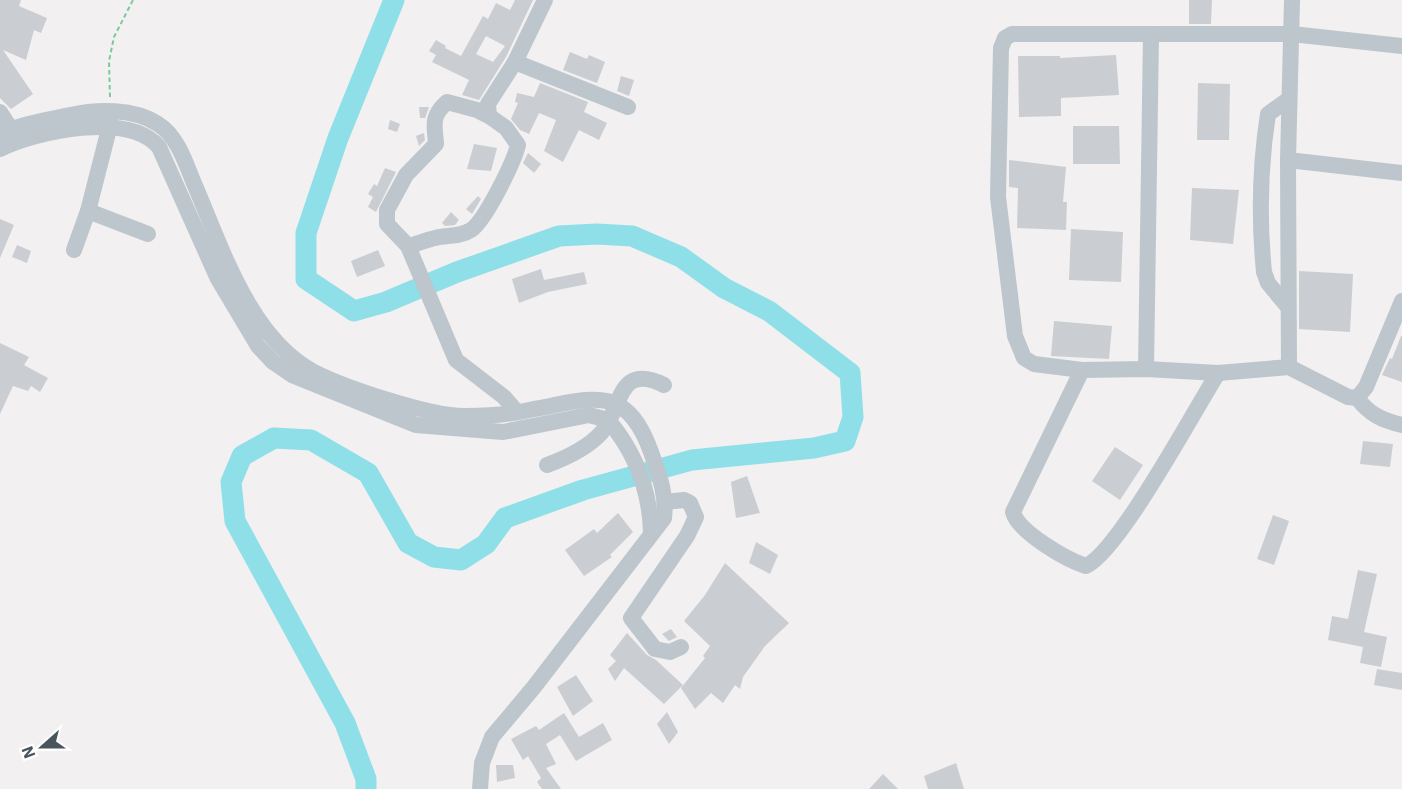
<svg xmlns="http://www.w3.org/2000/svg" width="1402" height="789" font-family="'IBM Plex Sans',sans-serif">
  <rect width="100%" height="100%" fill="#f2f0f0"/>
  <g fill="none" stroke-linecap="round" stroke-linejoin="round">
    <path stroke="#8fdfe9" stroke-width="21" d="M366,789V779L345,723L235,521L231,482L242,456L274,438L311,440L368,473L408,543L434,557L461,560L486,544L505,518L583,490L692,460L814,448L845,441L853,417L850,373L769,311L724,288L681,257L632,236L597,234L559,236L457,272L386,302L354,311L306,279V233L338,138L394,0"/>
  </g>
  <g fill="#caced2" fill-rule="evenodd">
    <path d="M0,0H21L19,6L47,18L41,33L34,30L26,60L3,50L33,94L11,109L0,98Z"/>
    <path d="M515,0H533L506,57L479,100L462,95L469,80L432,62L436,55L429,51L436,40L446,46L445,48L461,56L483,16L488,19L496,3L510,10ZM486,36L505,46L493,62L476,54Z"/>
    <path d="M1189,0H1212L1211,24H1189Z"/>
    <path d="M570,52L587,59L589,55L605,62L597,83L563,70Z"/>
    <path d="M1116,55L1119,95L1061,98V116L1019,117L1018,56H1060V58Z"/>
    <path d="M621,76L634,80L629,96L617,91Z"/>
    <path d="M540,83L588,102L584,112L607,123L599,140L579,130L563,162L544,151L556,120L539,113L529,134L520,130L511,119L518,103L515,102L517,93L534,97Z"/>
    <path d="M1198,83L1230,84L1229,140H1197Z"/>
    <path d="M419,107H429L425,118H420Z"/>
    <path d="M390,120L400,124L397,132L388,129Z"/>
    <path d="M1073,126H1119L1120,164H1073Z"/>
    <path d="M424,133L425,140L419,146L416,136Z"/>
    <path d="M474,144L497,148L491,171L467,169Z"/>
    <path d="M528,153L541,164L534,173L523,163Z"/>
    <path d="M1009,160L1066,167L1063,202H1067L1066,230L1017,228L1018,188L1009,187Z"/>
    <path d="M385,168L396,172L376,212L368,207L373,197L368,194L374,184L377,186Z"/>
    <path d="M1192,188L1239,190L1233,244L1190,240Z"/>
    <path d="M478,196L481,199L472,214L466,209Z"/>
    <path d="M451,212L459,220L455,225L445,226L442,223Z"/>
    <path d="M0,219L14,225L0,258Z"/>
    <path d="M1071,229L1123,232L1121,282L1069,280Z"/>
    <path d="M17,245L31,251L27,263L12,257Z"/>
    <path d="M378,250L385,266L357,277L351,261Z"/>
    <path d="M541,269L544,280L584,272L587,284L548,292L519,303L512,279Z"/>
    <path d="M1299,271L1353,274L1350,332L1299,329Z"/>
    <path d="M1054,321L1112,326L1109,359L1051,356Z"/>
    <path d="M1401,336H1402V382L1382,375L1390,358L1392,359Z"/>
    <path d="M0,343L29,357L24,365L48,378L40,392L31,386L28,391L13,386L0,414Z"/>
    <path d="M1363,441L1393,444L1390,467L1360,464Z"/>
    <path d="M1115,447L1143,465L1120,500L1092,481Z"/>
    <path d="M747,476L760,513L736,518L731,482Z"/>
    <path d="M618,513L633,532L610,555L612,557L584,576L565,550L594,529L597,533Z"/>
    <path d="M1273,515L1289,521L1274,565L1257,559Z"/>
    <path d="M756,542L778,555L770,574L749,563Z"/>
    <path d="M725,563L789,623L765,646L743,677L740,689L735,685L723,703L711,693L695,709L681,688L705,658L703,656L710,646L684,621L705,595Z"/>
    <path d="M1358,570L1377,574L1364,632L1387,637L1381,667L1360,663L1363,647L1328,640L1332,616L1348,619Z"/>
    <path d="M671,629L677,637L669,641L662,634Z"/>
    <path d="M627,633L647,655L656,660L683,685L664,704L624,668L615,681L608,669L616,661L610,655Z"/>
    <path d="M1377,669L1402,673V690L1374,685Z"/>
    <path d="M576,675L593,701L573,716L557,687Z"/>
    <path d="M667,712L678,732L669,744L657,724Z"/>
    <path d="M564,713L579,737L603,723L612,740L576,761L560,735L546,744L556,764L546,768L561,789H542L537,782L541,778L528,756L523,760L511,739L536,726L539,730Z"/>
    <path d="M956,763L964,789H928L924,776Z"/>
    <path d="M496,765H513L515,778L497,782Z"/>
    <path d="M883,774L898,789H869Z"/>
  </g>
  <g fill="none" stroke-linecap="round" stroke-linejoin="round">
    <path stroke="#7aca9b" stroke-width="2" stroke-dasharray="4.5 3" stroke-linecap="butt" d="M110,97L109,61L114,37L133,0"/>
    <g stroke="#bcc6cc" stroke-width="16">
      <path d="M1402,46L1292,34H1012L1005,38L1001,48L998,197L1015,336L1024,358L1034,364L1082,370L1146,369L1218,373L1289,367L1348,397L1357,398L1366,387L1402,301"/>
      <path d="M515,62L628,107"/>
      <path d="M0,112L11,129"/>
      <path d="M0,134C22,124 46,120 70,115C97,109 134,108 158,124C177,136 185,161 193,181C221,245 249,338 314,372C346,388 432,417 466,416C488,416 513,414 534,409C591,399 626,382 651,452C659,475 667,495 664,518L534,687L492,737L482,763L480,789"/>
      <path d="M0,149C37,131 128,111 159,147L218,279L258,346L273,362L292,375L416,425L503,432L589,415L608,420C635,452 650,491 651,533"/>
      <path d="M1288,160L1402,173"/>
      <path d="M88,211L148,234"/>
      <path d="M408,246L387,224V210L406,175L436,144C435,126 430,117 447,102L477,110L489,116"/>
      <path d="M74,250L88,211L109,129L110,118"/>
      <path d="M1288,307L1268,283L1264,272C1259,221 1260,165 1268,114L1289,99"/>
      <path d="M1289,367L1288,160L1292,0"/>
      <path d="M1146,369L1151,35"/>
      <path d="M1082,370L1013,512C1018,532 1067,560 1086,566C1119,551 1194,411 1218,373"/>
      <path d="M1357,398C1370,415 1382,420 1402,425"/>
      <path d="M516,411L504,397L456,360L408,246C417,244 426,240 435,238C447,235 460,237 471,230C485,221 514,162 518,145L506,128L489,116L488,104L515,62L545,0"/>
      <path d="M547,465C566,458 588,448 602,432C622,408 617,362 664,385"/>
      <path d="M665,502L684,500L690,503L696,517L687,536L631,618L655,649L670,652L681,647"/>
    </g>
  </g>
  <g transform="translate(42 747) rotate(249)" stroke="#ffffff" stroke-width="4.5" paint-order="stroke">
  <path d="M0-4.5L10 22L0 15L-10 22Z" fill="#48555d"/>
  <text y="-9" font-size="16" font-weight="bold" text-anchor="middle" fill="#48555d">N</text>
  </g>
</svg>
